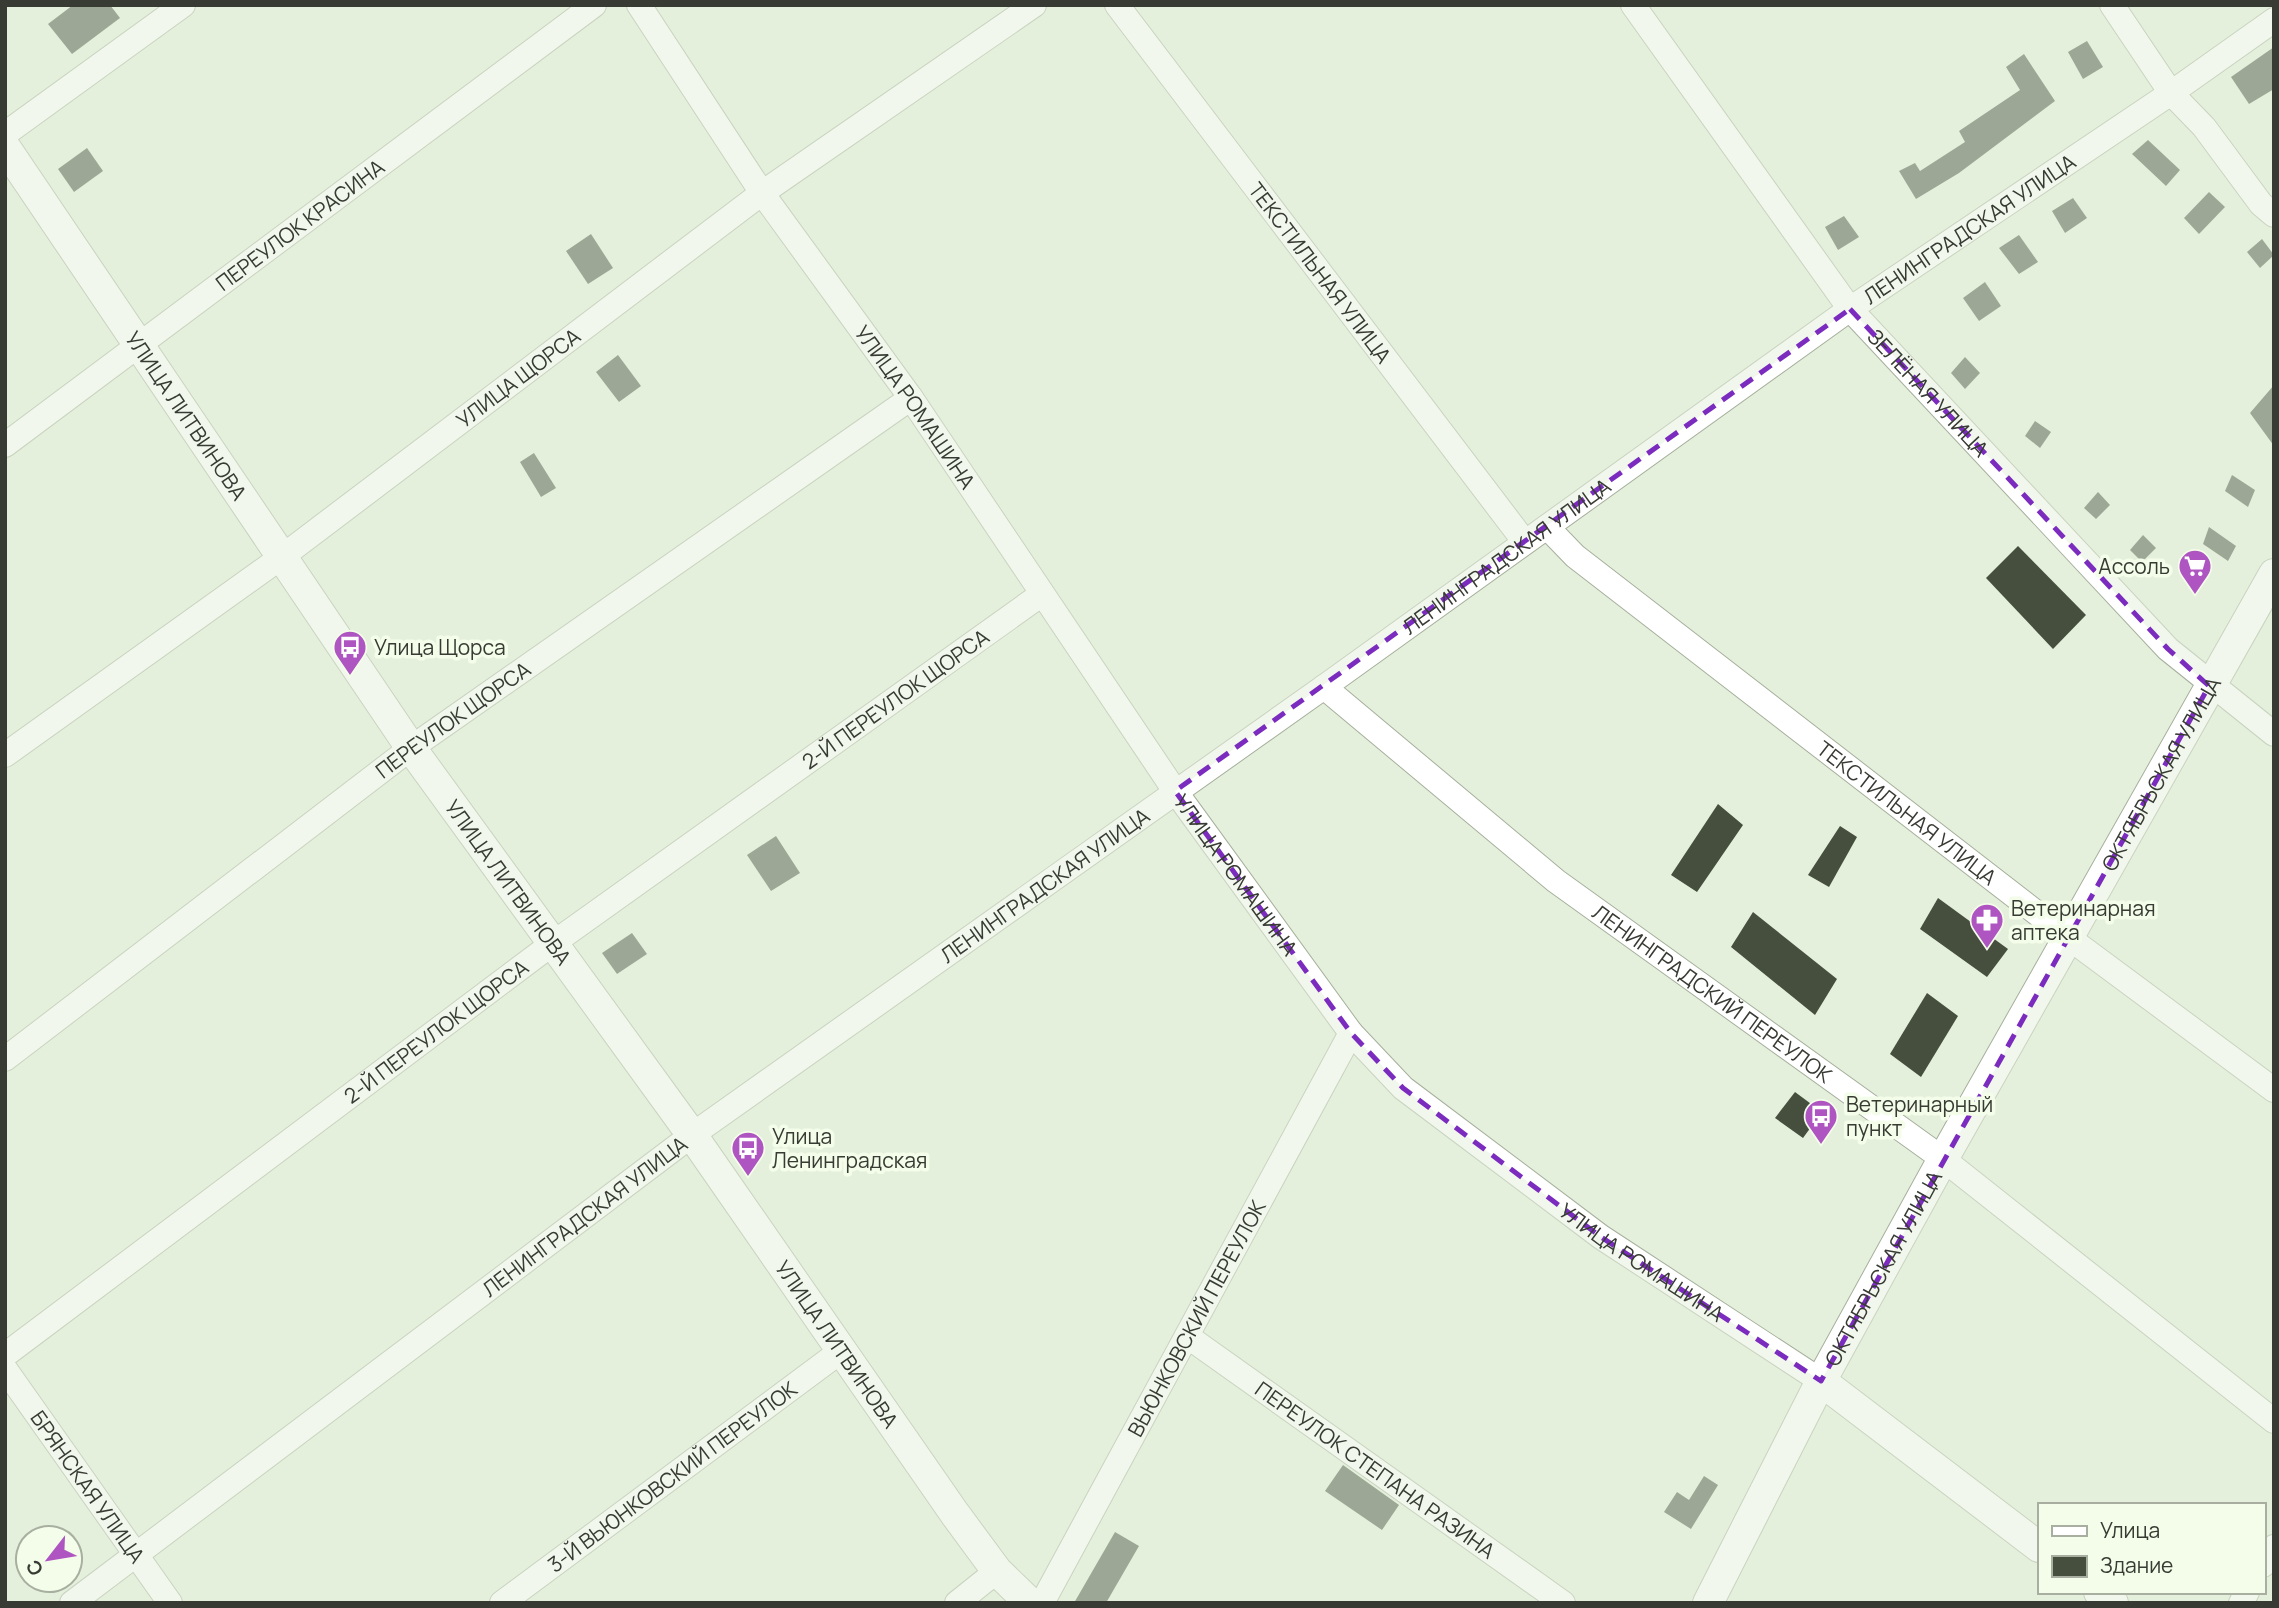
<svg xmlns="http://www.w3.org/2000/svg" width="2279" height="1608" font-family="Manrope,sans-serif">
  <rect width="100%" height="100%" fill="#e5f0dc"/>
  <g fill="#464e3e">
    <path d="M73,5H110L120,18L72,54L48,24Z"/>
    <path d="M2087,41L2103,67L2083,79L2068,52Z"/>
    <path d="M2274,47V89L2249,104L2231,77Z"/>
    <path d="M2024,54L2055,101L1959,173L1916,199L1899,171L1915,163L1920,171L1965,142L1959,131L2020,90L2006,67Z"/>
    <path d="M2148,140L2180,170L2166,186L2132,154Z"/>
    <path d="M87,148L103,171L74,192L58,169Z"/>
    <path d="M2209,192L2225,207L2199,234L2184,218Z"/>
    <path d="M2073,198L2087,218L2065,233L2052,211Z"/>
    <path d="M1844,216L1859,237L1838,250L1825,227Z"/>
    <path d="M591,234L613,268L588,284L566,251Z"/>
    <path d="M2019,235L2038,262L2019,274L1999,248Z"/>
    <path d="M2262,239L2274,255L2260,268L2247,252Z"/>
    <path d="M1985,282L2001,306L1979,321L1963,298Z"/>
    <path d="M618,355L641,386L619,402L596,372Z"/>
    <path d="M1965,357L1980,373L1965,389L1951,373Z"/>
    <path d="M2274,385V446L2250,413Z"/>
    <path d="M2035,421L2051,432L2040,448L2025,436Z"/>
    <path d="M534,453L556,488L541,497L520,462Z"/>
    <path d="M2232,475L2255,490L2248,507L2225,491Z"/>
    <path d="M2098,492L2110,505L2096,519L2084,508Z"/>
    <path d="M2209,527L2236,546L2228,561L2203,544Z"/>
    <path d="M2143,535L2156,548L2142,562L2130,550Z"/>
    <path d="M2018,546L2086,615L2053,649L1986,578Z"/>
    <path d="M1718,804L1743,825L1697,892L1671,875Z"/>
    <path d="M1840,826L1857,837L1829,887L1808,875Z"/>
    <path d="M776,836L800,873L771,891L747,855Z"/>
    <path d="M1938,898L2008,949L1987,977L1920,929Z"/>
    <path d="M1753,912L1837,979L1815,1015L1731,947Z"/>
    <path d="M632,933L647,954L617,974L602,953Z"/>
    <path d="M1927,993L1958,1016L1921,1077L1890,1054Z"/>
    <path d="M1795,1092L1822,1112L1803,1138L1775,1118Z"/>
    <path d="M1343,1465L1399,1505L1382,1530L1325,1491Z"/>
    <path d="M1704,1476L1718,1485L1691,1529L1664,1512L1677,1492L1689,1500Z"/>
    <path d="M1115,1532L1139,1546L1106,1603H1074Z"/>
  </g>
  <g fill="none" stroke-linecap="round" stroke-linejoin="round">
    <defs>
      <g id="minor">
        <path id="s1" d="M639,5L762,193L911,398L1175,791L1351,1033L1403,1088L1601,1237L1821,1381"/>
        <path id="s2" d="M1117,5L1524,541"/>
        <path id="s3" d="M1633,5L1850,309L2168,649L2274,734"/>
        <path d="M2112,5L2171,93L2204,127L2261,204L2274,215"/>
        <path d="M5,134L183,5"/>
        <path id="s4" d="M5,445L594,5"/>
        <path id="s5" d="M1547,527L1575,556L2069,938L2274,1090"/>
        <path id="s6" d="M1324,687L1556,881L1943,1159L2274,1421"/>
        <path id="s7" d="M5,755L283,556L762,193L1034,5"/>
        <path id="s8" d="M5,1059L411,748L911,398"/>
        <path id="s9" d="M1187,1336L1563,1603"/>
        <path id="s10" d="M5,1355L552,944L1042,594"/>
        <path id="s11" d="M5,1369L170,1603"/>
        <path d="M2263,1565L2274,1547"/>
        <path id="s12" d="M72,1603L692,1135L1324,687L1850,309L2171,93L2274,20"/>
        <path id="s13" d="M502,1603L841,1351"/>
        <path d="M957,1603L997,1571"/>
        <path id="s14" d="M1042,1603L1351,1033"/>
        <path d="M2241,1603L2247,1592"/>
      </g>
      <g id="major">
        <path id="s15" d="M5,147L411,748L692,1135L955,1514L997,1571L1030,1603"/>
        <path d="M1821,1381L2039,1547"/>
        <path d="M2099,1592L2113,1603"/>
        <path id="s16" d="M1708,1603L1821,1381L1943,1159L2274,574"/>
      </g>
    </defs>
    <use href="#minor" stroke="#a6b09d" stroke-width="26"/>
    <use href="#major" stroke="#a6b09d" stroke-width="32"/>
    <use href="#minor" stroke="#fff" stroke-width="24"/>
    <use href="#major" stroke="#fff" stroke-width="30"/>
  </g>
  <path d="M0 0H2279V1608H0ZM1850,309L2168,649L2209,686L1821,1381L1601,1237L1403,1088L1351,1033L1175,791Z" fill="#e5f0dc" fill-opacity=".55" fill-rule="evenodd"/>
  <path fill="none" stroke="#7b2cbf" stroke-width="5" stroke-dasharray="14 9" stroke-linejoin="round" d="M1850,309L2168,649L2209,686L1821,1381L1601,1237L1403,1088L1351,1033L1175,791Z"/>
  <defs>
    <symbol id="supermarket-pin" viewBox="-11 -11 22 30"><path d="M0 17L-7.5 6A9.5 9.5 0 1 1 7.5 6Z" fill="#ae55c1" stroke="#f3fde9"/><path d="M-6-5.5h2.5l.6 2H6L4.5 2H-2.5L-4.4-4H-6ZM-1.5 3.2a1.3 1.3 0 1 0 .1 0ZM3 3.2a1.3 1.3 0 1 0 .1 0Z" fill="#fff"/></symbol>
    <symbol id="bus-pin" viewBox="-11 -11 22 30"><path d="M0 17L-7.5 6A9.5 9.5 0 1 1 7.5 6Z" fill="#ae55c1" stroke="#f3fde9"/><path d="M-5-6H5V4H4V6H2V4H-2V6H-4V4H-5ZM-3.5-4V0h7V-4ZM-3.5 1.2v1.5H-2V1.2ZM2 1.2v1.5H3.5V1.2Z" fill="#fff"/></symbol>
    <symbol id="pharmacy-pin" viewBox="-11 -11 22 30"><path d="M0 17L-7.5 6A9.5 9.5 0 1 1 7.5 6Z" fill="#ae55c1" stroke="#f3fde9"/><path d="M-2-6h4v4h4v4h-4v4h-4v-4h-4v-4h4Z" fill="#fff"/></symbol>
  </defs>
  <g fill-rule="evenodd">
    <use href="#supermarket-pin" x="2176" y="547" width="38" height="52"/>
    <use href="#bus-pin" x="331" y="628" width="38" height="52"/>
    <use href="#pharmacy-pin" x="1968" y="901" width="38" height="52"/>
    <use href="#bus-pin" x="1802" y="1097" width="38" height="52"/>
    <use href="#bus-pin" x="729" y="1129" width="38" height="52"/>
  </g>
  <g text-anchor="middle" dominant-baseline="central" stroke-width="7" stroke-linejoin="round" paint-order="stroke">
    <g font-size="21" fill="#373b33" stroke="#f3fde9">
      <text stroke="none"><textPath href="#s4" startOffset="368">ПЕРЕУЛОК КРАСИНА</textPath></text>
      <text stroke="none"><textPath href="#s12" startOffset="2343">ЛЕНИНГРАДСКАЯ УЛИЦА</textPath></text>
      <text stroke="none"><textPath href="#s2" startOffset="336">ТЕКСТИЛЬНАЯ УЛИЦА</textPath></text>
      <text stroke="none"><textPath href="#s7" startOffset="637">УЛИЦА ЩОРСА</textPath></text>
      <text stroke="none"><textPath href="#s3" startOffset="488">ЗЕЛЁНАЯ УЛИЦА</textPath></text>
      <text stroke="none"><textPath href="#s1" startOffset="488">УЛИЦА РОМАШИНА</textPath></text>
      <text stroke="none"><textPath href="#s15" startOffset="324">УЛИЦА ЛИТВИНОВА</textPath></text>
      <text stroke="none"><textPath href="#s12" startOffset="1776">ЛЕНИНГРАДСКАЯ УЛИЦА</textPath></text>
      <text stroke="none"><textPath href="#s10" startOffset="1106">2-Й ПЕРЕУЛОК ЩОРСА</textPath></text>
      <text stroke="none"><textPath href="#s8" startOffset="562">ПЕРЕУЛОК ЩОРСА</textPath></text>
      <text stroke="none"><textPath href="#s16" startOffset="945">ОКТЯБРЬСКАЯ УЛИЦА</textPath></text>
      <text stroke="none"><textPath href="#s5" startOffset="460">ТЕКСТИЛЬНАЯ УЛИЦА</textPath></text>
      <text stroke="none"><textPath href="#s1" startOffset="1055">УЛИЦА РОМАШИНА</textPath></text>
      <text stroke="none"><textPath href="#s15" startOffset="891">УЛИЦА ЛИТВИНОВА</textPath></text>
      <text stroke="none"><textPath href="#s12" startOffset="1209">ЛЕНИНГРАДСКАЯ УЛИЦА</textPath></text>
      <text stroke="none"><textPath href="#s6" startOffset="495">ЛЕНИНГРАДСКИЙ ПЕРЕУЛОК</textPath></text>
      <text stroke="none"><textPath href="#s10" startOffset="539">2-Й ПЕРЕУЛОК ЩОРСА</textPath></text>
      <text stroke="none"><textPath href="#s12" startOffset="642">ЛЕНИНГРАДСКАЯ УЛИЦА</textPath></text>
      <text stroke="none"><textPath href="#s1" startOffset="1622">УЛИЦА РОМАШИНА</textPath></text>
      <text stroke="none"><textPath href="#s16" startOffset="378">ОКТЯБРЬСКАЯ УЛИЦА</textPath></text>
      <text stroke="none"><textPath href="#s14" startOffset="324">ВЬЮНКОВСКИЙ ПЕРЕУЛОК</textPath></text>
      <text stroke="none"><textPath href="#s15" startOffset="1458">УЛИЦА ЛИТВИНОВА</textPath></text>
      <text stroke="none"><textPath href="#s9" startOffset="231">ПЕРЕУЛОК СТЕПАНА РАЗИНА</textPath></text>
      <text stroke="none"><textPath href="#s13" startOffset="212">3-Й ВЬЮНКОВСКИЙ ПЕРЕУЛОК</textPath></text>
      <text stroke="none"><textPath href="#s11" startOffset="144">БРЯНСКАЯ УЛИЦА</textPath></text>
    </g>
    <g font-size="21" fill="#373b33" stroke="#f3fde9" text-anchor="start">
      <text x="2170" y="566" text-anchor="end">Ассоль</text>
      <text x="374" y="647">Улица Щорса</text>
      <text x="2011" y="908">Ветеринарная<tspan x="2011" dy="24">аптека</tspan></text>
      <text x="1846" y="1104">Ветеринарный<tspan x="1846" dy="24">пункт</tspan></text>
      <text x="772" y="1136">Улица<tspan x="772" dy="24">Ленинградская</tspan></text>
    </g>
  </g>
  <rect width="2279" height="1608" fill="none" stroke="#373b33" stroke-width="14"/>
  <rect x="2038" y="1503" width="228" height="91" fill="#f3fde9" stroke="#a8afa0" stroke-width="2"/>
  <rect x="2052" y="1526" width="35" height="10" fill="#ffffff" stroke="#a8afa0" stroke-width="2"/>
  <text x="2100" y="1538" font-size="21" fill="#373b33">Улица</text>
  <rect x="2052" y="1556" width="35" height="21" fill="#464e3e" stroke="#a8afa0" stroke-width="2"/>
  <text x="2100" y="1573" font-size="21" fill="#373b33">Здание</text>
  <g transform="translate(49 1559) rotate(239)"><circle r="33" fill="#f3fde9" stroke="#a8afa0" stroke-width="2"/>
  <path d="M0-5L12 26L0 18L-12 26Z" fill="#ae55c1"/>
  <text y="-10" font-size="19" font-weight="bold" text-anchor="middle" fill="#373b33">С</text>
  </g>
</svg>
